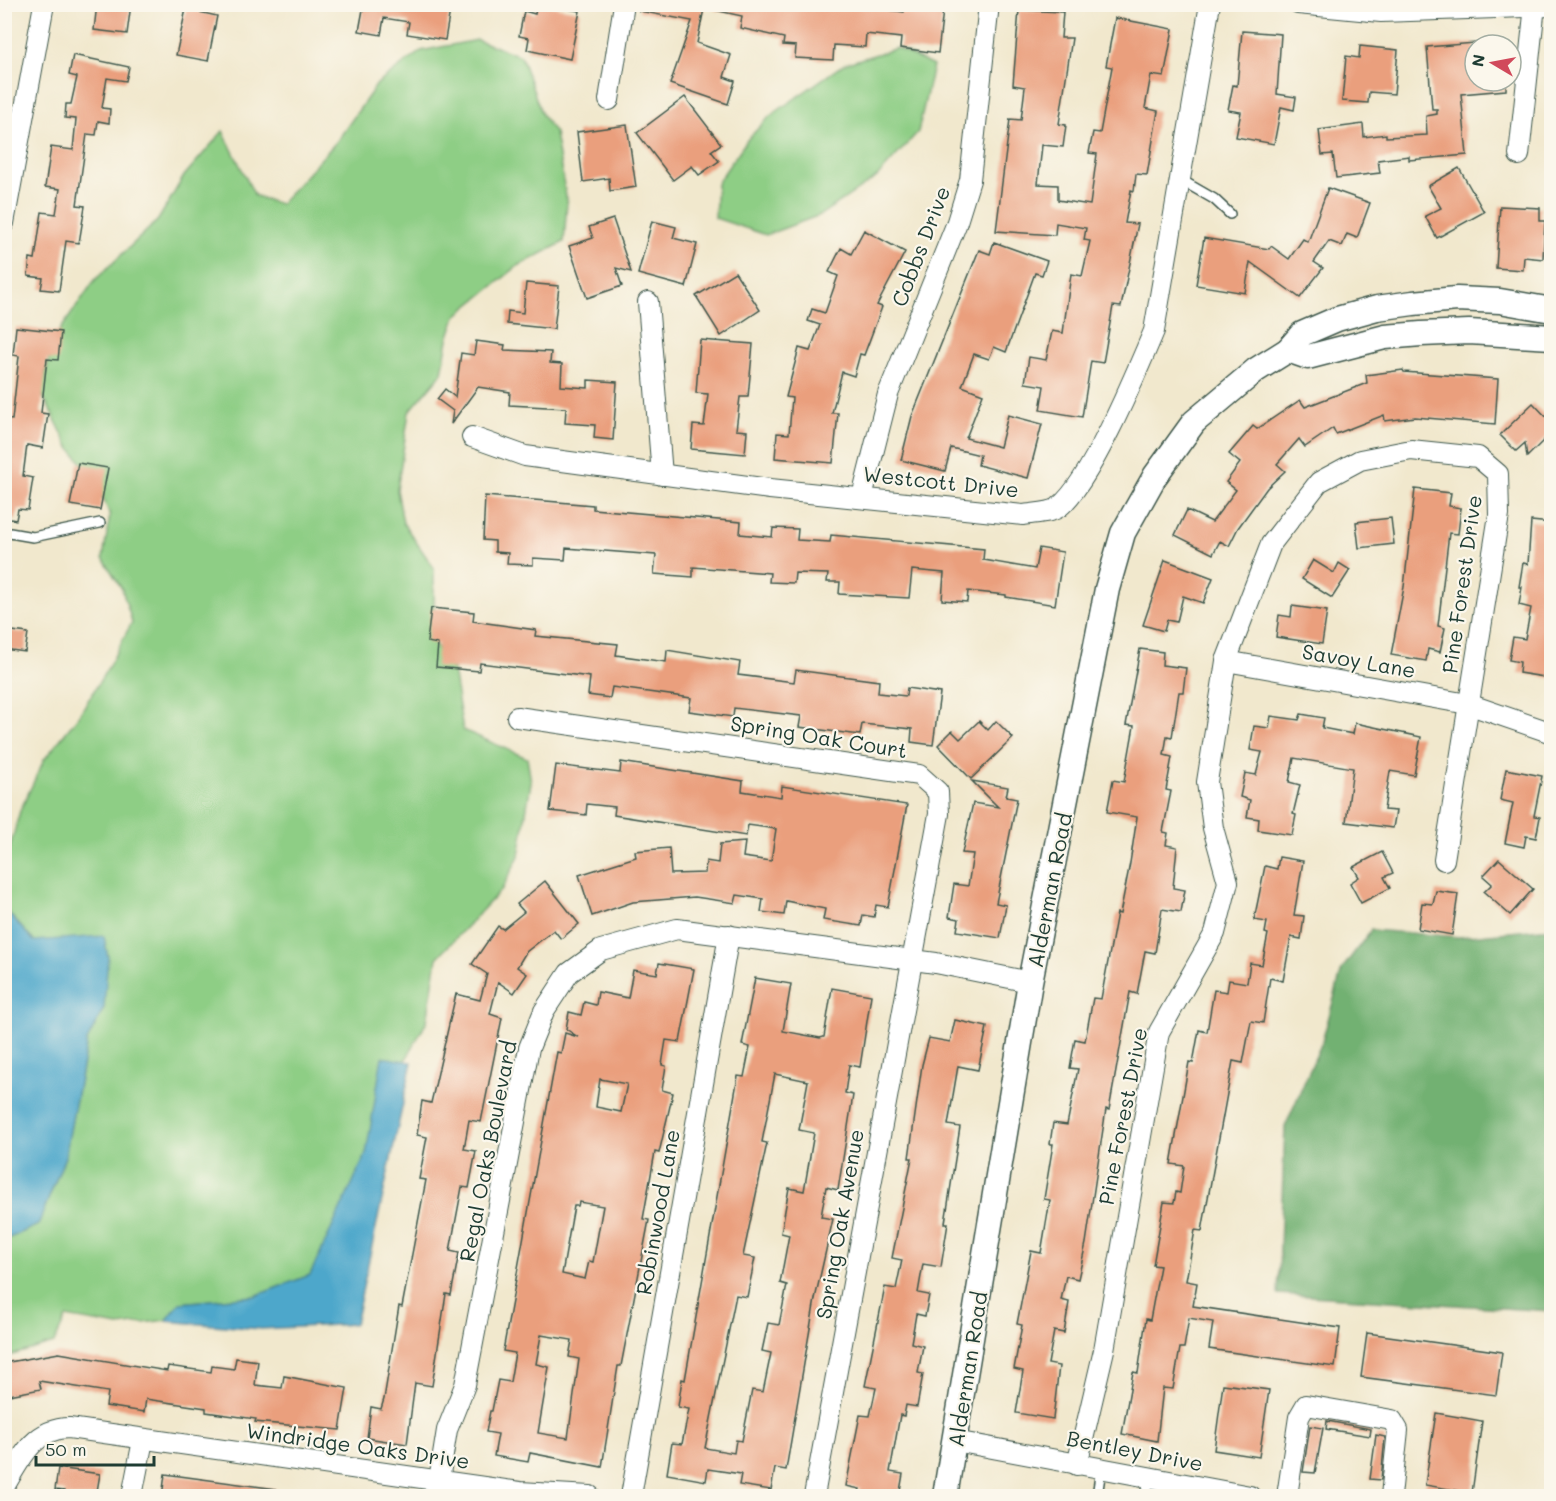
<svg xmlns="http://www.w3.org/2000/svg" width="1556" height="1501" font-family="Mali,sans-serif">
  <rect width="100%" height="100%" fill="#fbf7ec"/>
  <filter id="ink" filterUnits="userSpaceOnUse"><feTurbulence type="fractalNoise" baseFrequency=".0167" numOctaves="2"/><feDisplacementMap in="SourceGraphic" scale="12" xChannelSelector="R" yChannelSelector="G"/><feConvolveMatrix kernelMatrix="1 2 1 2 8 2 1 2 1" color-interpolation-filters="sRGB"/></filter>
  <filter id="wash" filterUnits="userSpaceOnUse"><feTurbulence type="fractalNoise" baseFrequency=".008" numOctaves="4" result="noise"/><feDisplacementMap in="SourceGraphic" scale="24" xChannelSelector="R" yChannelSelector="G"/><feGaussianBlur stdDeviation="1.35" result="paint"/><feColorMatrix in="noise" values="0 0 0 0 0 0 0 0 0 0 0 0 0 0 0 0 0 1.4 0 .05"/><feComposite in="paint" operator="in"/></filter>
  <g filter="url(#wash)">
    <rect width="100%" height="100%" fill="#f1e8cd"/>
    <g fill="#8ece85" stroke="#56865c" stroke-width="1.5">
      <path d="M477,40L521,56L542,115L555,133L567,202L564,242L518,266L456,316L448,339L442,373L409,412L397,490L403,523L434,568V643L453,670L463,730L527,758L531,782L519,856L502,889L437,958L427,1021L405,1061L382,1058L367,1154L310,1275L255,1296L180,1303L167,1320L119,1326L66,1317L54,1343L9,1356L5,1368V1240L38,1225L65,1157L87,1041L104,1008V937L34,941L5,909V865L20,811L44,760L78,717L109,666L132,622L122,589L103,558L110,515L96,481L68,445L41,392L54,339L94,281L158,220L184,176L223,131L255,196L280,204L337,141L377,84L421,51Z"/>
      <path d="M897,48L933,66L918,132L877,177L820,215L766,235L715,218L717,183L747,140L770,116L844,64Z"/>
    </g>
    <path fill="#72b172" stroke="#487753" stroke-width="1.5" d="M1551,928V1311L1278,1294L1285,1127L1322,1042L1342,969L1371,930L1459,937Z"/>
    <g fill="#4ea7cb" stroke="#367280" stroke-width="1.5">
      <path d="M4,909L34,941L104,936L108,957L104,1008L87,1041L65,1157L38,1225L5,1240Z"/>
      <path d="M382,1057L412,1062L355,1324L261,1329L166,1321L180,1303L255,1296L310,1275L366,1154Z"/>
    </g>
    <g id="blocks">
      <g fill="#ea9f7d" fill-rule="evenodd">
        <path d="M97,4H131L127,34L94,30Z"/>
        <path d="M364,4H451L445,40L407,34L409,22L384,18L381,35L359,31Z"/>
        <path d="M537,4L580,11L570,59L527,50L529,38L519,36L524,11L535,14Z"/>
        <path d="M640,4H705L697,43L731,55L724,77L735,81L728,104L670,84L692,21L639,11Z"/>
        <path d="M715,4H881L880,9L904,12L905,5L943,10L938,53L900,48L901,38L866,34L865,47L834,45L833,60L795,58L796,46L783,45L784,38L740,28L742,16L714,10Z"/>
        <path d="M186,9L217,16L208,61L176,55Z"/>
        <path d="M1019,10L1063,12L1061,38H1072L1059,124L1066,125L1063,147L1042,145L1038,184L1058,185V200L1090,205L1097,154L1089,153L1093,132L1100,133L1112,67L1106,66L1115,18L1173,29L1164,77L1151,75L1145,108L1158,111L1147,175L1136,174L1134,191L1131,190L1125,223L1138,224L1121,307L1113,306L1103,363L1091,361L1082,417L1040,410L1044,386L1025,383L1029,357L1046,360L1052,331L1063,333L1071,274L1082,276L1090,241L1084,240L1086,228L1056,223L1055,235L996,231L1010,119L1021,120L1025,87L1013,85Z"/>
        <path d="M1242,31L1281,34L1277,94L1296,97L1294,110L1281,107L1274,144L1236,137L1241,112L1228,110L1233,85L1237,86Z"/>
        <path d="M1475,43V81H1506V90L1461,94L1467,155L1409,160V156L1378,160L1380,173L1336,178L1333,154L1322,155L1319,130L1363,124L1364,137L1386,134V137L1427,135L1426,116L1437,114V109H1432L1427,47Z"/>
        <path d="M1360,46L1398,50L1394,94L1369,92L1368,103L1342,101L1346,56L1359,58Z"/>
        <path d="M73,55L129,67L126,81L107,78L102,108L110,109L109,123L98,121L96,135L87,134L77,205L85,206L79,243L66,241L59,291L41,289L43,278L28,276L30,258L35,259L42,212L56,214L60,189L45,187L51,147L73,150L76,119L65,118L66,104H71L77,77L69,75Z"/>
        <path d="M685,97L721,144L711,151L719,161L699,175L692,166L673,180L637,133Z"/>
        <path d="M627,125L636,187L610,191L609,178L583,182L577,132Z"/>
        <path d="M1459,168L1484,212L1437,238L1425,216L1441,208L1428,186Z"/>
        <path d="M1328,188L1370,203L1357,238L1347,234L1342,246L1329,241L1314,262L1323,268L1300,298L1250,262L1245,293L1196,285L1204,238L1269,249L1271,246L1289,259L1303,239L1308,242Z"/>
        <path d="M1500,206L1540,208V221H1545L1543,259L1524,257L1523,270L1496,268Z"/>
        <path d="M613,219L631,272L616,268L622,286L587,298L569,246L593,238L589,227Z"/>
        <path d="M652,221L676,227L673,238L697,244L686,287L638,274Z"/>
        <path d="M864,230L905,252L877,305L882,307L864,355L860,354L854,376L842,372L832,413H838L833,463L775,458L777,433L789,434L792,398L786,397L799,348L810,351L820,325L808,321L812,309L825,313L838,276L829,272L841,248L851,254Z"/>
        <path d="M994,242L1047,261L1042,275L1035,273L1006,352L994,347L989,359L974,354L962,386L983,394L966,438L1000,447L1008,415L1042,424L1028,478L978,465L980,455L951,448L945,471L901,460L912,416L979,250L990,254Z"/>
        <path d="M735,272L760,310L721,336L696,296Z"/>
        <path d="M526,283L559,286L554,329L507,324L508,311L523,313Z"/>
        <path d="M16,327L61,332L58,360L47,359L41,413L48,414L43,448L27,445L23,476L33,478L28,510L18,509L16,520L4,518V426L6,419L12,420L19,356L13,355Z"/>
        <path d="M700,340L753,344L748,397H740L736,430L747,431L745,454L691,449L693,425L704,426L708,394L696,393Z"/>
        <path d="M476,341L505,345L504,350L551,352L550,363L562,364L561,386L588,388V380L617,382L613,440L594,438L595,425L565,423L566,408L509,405L510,392L478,387L451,424L453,411L437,399L445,389L455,397L461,353L474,355Z"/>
        <path d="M1403,370L1404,372L1498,379L1495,424L1415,417L1385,421L1384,415L1336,434L1333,428L1305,447L1299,439L1277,464L1285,471L1267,488L1238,528L1229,546L1220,541L1213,554L1175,535L1187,510L1212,522L1236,490L1226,482L1240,463L1229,454L1253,426L1257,429L1300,400L1305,407L1367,383L1366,375Z"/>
        <path d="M1533,403L1551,422V433L1527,457L1525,443L1516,451L1500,435Z"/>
        <path d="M78,463L108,468L100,510L70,505Z"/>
        <path d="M1415,489L1451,493L1449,506L1461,508L1458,534L1449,533L1438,626L1445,628L1440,652L1428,649L1426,661L1391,655L1404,587Z"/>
        <path d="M485,496L593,505V509L741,522L740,534L772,537L773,528L798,529L797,540L830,542L831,535L984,549L983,560L1035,569L1039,548L1063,552L1055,605L1006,597V595L968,591L967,602L942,600L944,573L912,570L909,598L839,594L840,582H827L828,574L795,573L794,583L769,582L770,573L693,567V577L654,574L656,555L566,548L565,560L533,558V565L507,564L508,553L495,552V541L483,540Z"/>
        <path d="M1391,518L1394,544L1359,548L1356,522Z"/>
        <path d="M1531,521L1551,523V626L1549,643H1551V678L1519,673L1520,662L1509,660L1513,637L1525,639L1531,608L1519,605L1522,587H1519L1523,563L1528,564Z"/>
        <path d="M1165,560L1213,578L1203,603L1183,596L1177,622L1167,620L1164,631L1143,625Z"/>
        <path d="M1313,560L1334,573L1339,563L1350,570L1332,598L1302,579Z"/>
        <path d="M1292,606L1327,611L1322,644L1276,637L1279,615L1291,617Z"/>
        <path d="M431,608L474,612L473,621L536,630L535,636L618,644L616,655L666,662L667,650L740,662L738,675L794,682L796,670L879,681L878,693L906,696L907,688L940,693L933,745L911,742L912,729L862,724L860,735L799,727L801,716L734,708L733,717L689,711L691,698L612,687L610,698L588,695L590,677L480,663L479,671L436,667L438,644L427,642Z"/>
        <path d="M4,630L28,633L25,652L4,649Z"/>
        <path d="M1140,649L1163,652L1162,665L1186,668L1183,692H1179L1172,737L1167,736L1164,755L1172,757L1166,790L1171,791L1163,832L1168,833L1166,845L1177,847L1173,888L1185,890L1181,912L1162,909L1155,953L1145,951L1137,994L1130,992L1109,1110L1106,1109L1086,1243L1078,1279L1066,1276L1061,1300L1069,1302L1064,1333L1054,1331L1048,1364L1059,1366L1053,1419L1016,1413L1023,1371L1014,1369L1022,1325L1017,1324L1031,1251L1041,1253L1050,1200L1044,1199L1053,1144H1050L1053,1123L1067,1125L1078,1069L1070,1068L1075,1039L1085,1041L1093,998L1101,999L1117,913L1120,914L1130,863L1137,817L1107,812L1113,780L1124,782L1134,726L1126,725Z"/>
        <path d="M1301,714L1324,718L1322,728L1353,734L1355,723L1421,737L1414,775L1390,771L1384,810L1396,811L1393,828L1346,822L1353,768L1294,758L1289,782L1300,785L1293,814L1296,815L1292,835L1258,830L1259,819L1247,817L1250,800L1240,797L1245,773L1256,775L1262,752L1250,750L1254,726L1269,728L1271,716L1299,720Z"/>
        <path d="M979,721L988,730L996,721L1013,738L971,779L938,745L952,731L960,739Z"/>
        <path d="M621,762L743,781L742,791L781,797L782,786L907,805L888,907L876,905L874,917L863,915L861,926L823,920L825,909L786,901L784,915L761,912L763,899L737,895L735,903L695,897L633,902L592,916L579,875L636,857L635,851L669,848L671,874L705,873L706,861L718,863L720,844L745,842L743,857L771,861L776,829L748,825L746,836L614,815L615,807L587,804L586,815L550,811L556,765L620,773Z"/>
        <path d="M1506,769L1542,776L1534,816L1540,817L1536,838L1526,836L1524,847L1505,843L1513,803L1500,800Z"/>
        <path d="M972,781L1008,787L1006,797L1017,799L996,903L1006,905L1000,938L957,931L959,919L949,917L954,884L968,886L973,854L962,853L973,803L998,807Z"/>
        <path d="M1382,852L1393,873L1384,877L1390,888L1361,903L1350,883L1359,877L1353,867Z"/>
        <path d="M1279,857L1303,861L1294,915L1304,916L1301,939L1291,937L1283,981L1270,978L1263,1023L1251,1021L1243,1063L1233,1061L1202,1231L1195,1230L1186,1281L1197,1283L1193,1306L1340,1328L1335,1367L1209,1349L1213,1322L1189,1318L1184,1348H1180L1173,1389L1163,1388L1157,1441L1122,1434L1133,1372L1138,1373L1146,1319L1150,1320L1160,1266L1153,1265L1164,1202L1174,1203L1176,1192L1180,1193L1184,1166L1171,1164L1189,1062L1193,1063L1199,1030L1207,1032L1214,990L1227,992L1229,980L1247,983L1250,963L1262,965L1268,934L1265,933L1267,922L1254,920L1265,866L1277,869Z"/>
        <path d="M1499,859L1533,889L1510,915L1484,892L1492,884L1483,876Z"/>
        <path d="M545,881L579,924L561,939L554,930L526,952L517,967L527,974L514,993L498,982L490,1014L502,1018L481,1122L469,1120L464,1149L476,1151L469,1188L462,1187L450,1251L459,1253L451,1295L446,1294L432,1386L415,1383L407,1444L367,1438L371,1407L381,1409L384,1399L399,1306L402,1307L426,1180L419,1179L427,1137L417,1135L422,1101L431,1103L456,994L480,1000L487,974L472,964L498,926L503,929L524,912L517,904Z"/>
        <path d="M1436,891L1458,894L1452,935L1418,929L1422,903L1433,904Z"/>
        <path d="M659,963L694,969L680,1042L666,1040L662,1065L666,1066L662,1090L673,1093L659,1153L655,1152L643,1219L649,1220L621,1366H618L602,1467L530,1453L528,1462L494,1456L498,1434L486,1432L490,1411H492L498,1380L510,1382L515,1353L503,1351L557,1052L561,1053L565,1033L578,1037L566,1029L569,1012L581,1015L584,1002L596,1005L598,992L628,998L633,970L657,974ZM600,1079L627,1084L621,1112L596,1107ZM579,1202L603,1206L593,1262L589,1261L585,1279L562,1274L574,1206H578ZM541,1335L572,1340L569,1357L579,1359L568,1438L538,1433L549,1367L536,1364Z"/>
        <path d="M755,978L791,984L783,1031L820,1038L824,1037L832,988L871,995L860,1067L849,1065L845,1093L853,1095L838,1190L826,1187L821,1217L833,1219L815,1299L786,1470L775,1468L771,1490L739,1485L741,1474L708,1469L706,1481L667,1474L672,1443L682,1444L689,1409L678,1407L682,1379L685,1380L738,1076L744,1077L750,1047L742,1045ZM775,1074L808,1081L799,1130L814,1133L804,1191L789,1188L781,1233L789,1235L780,1283L787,1285L779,1325L768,1323L762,1351L771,1353L763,1392L752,1390L742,1441L736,1440L734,1453L705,1448L736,1295L747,1297L755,1258L743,1256L767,1143L762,1142Z"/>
        <path d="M955,1020L987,1027L978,1070L958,1066L948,1125L960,1127L945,1223H948L941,1267L923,1264L918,1293L929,1295L925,1316L916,1314L911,1343L923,1346L918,1373L923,1374L917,1407L906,1405L904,1416L900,1415L890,1472L903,1474L899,1497H858L860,1489L846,1486L860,1415L870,1416L876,1388L865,1386L885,1287L896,1289L902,1260L892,1258L912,1158H909L922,1065L929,1038L950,1042Z"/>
        <path d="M1367,1333L1502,1352L1496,1395L1361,1377Z"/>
        <path d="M59,1353L167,1371L168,1366L211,1372L212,1366L234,1369L236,1358L258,1361L255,1385L282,1388L284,1376L347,1388L340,1430L255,1422L256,1419L206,1412V1408L146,1399L144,1412L106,1406L108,1392L39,1381L41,1389L4,1396V1363Z"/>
        <path d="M1223,1384L1269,1390L1259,1457L1214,1450Z"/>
        <path d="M1436,1413L1482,1421L1472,1493L1425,1485Z"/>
        <path d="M1327,1421L1371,1429L1370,1436L1326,1429Z"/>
        <path d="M1310,1426L1323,1428L1315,1473L1303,1472Z"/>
        <path d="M1376,1435L1385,1437L1381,1480L1370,1479Z"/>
        <path d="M58,1468L100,1474L96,1497H64L65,1491L55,1490Z"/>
        <path d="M165,1474L276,1489L275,1497H162Z"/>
      </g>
    </g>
  </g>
  <g filter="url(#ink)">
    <use href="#blocks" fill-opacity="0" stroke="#3e574b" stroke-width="1.5"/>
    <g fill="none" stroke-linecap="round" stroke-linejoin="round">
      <defs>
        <g id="service">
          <path d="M1181,180L1214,199L1230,214"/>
          <path d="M4,532L33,537L100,523"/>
          <path d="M1097,1496L1101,1469"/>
          <path d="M1146,1496L1149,1478"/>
        </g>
        <g id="minor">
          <path d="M1298,4L1381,12L1552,6"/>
          <path d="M609,100L624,4"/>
          <path d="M1519,155L1535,5"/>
          <path d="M4,223L44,4"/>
          <path d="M648,302L662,475"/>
          <path d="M472,437L525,456L770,489L1023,515C1033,513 1052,513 1059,507C1091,482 1137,371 1154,331L1210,4"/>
          <path d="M862,497L888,394L956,225L970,180L989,4"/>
          <path d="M1226,661L1468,704L1552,733"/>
          <path d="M517,717L919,775L938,792L939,814L814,1496"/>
          <path d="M955,1441L1250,1496"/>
          <path d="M1077,1465L1104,1350L1159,1032L1215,933L1228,882L1213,828L1207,782L1226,661L1271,544L1319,482L1360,460L1411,450L1478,457L1498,474L1499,515L1444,860"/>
          <path d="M439,1480L447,1430L465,1385L529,1048L544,1011L569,973L601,950L677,929L936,963L1030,982"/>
          <path d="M4,1487C20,1460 34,1428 69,1428L520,1492L590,1496"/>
          <path d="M132,1496L143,1440"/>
          <path d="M631,1496L729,935"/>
          <path d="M1287,1496L1299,1417L1306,1405L1392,1420L1398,1430L1391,1496"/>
        </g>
        <g id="tertiary">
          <path d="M1288,350L1308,357L1385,337L1421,334L1469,332L1552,337"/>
          <path d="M945,1496L1030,982L1107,589L1123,533L1155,476L1194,422L1256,370L1288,350L1302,334L1337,319L1377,308L1413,303L1457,299L1500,301L1552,310"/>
        </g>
      </defs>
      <use href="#service" stroke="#3e574b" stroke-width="12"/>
      <use href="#minor" stroke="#3e574b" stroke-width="22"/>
      <use href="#tertiary" stroke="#3e574b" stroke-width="27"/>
      <use href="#service" stroke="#fff" stroke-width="9"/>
      <use href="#minor" stroke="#fff" stroke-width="20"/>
      <use href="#tertiary" stroke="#fff" stroke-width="24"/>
    </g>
  </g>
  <g text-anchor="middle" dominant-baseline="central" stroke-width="4.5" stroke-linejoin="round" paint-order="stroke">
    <g font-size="21" fill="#1f3d34" stroke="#fbf7ec">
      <text transform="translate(920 246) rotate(-69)">Cobbs Drive</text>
      <text transform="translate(941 481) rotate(6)">Westcott Drive</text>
      <text transform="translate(1461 584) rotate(-82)">Pine Forest Drive</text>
      <text transform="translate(1359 660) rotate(10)">Savoy Lane</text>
      <text transform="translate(819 736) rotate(9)">Spring Oak Court</text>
      <text transform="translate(1049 890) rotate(-79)">Alderman Road</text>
      <text transform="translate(1122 1116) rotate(-79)">Pine Forest Drive</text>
      <text transform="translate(487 1151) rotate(-79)">Regal Oaks Boulevard</text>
      <text transform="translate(657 1212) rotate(-80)">Robinwood Lane</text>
      <text transform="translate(839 1224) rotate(-80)">Spring Oak Avenue</text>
      <text transform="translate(967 1369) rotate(-81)">Alderman Road</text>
      <text transform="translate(358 1445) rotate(8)">Windridge Oaks Drive</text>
      <text transform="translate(1135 1450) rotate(11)">Bentley Drive</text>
    </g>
  </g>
  <rect width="1556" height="1501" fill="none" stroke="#fbf7ec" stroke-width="24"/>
  <g transform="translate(1493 63) rotate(280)"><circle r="28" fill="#fbf7ec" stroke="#a3ada2" stroke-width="1.5"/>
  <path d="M0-4.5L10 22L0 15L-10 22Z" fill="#d1495b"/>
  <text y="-9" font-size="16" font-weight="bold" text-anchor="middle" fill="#1f3d34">N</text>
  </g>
  <path d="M36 1456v9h118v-9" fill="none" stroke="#1f3d34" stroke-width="3"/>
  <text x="45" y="1456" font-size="18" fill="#1f3d34" stroke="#fbf7ec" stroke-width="4.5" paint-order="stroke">50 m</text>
</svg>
